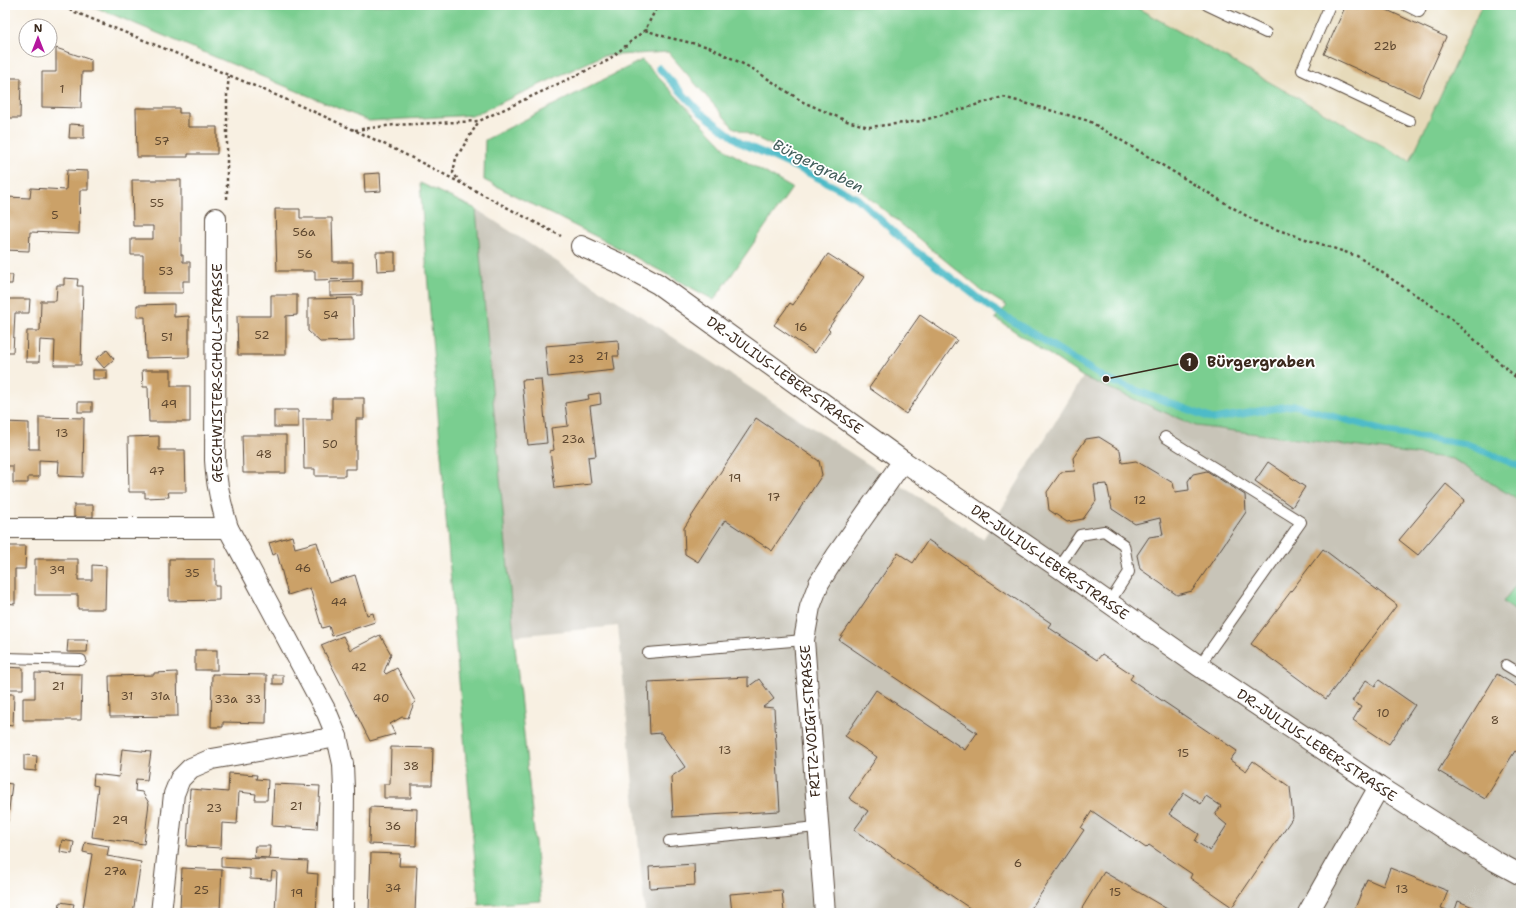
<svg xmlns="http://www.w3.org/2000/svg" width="1526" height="918" font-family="'Shantell Sans',sans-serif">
  <rect width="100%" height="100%" fill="#fff"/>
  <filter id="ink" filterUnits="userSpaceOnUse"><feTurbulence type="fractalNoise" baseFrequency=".025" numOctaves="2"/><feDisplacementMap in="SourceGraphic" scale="8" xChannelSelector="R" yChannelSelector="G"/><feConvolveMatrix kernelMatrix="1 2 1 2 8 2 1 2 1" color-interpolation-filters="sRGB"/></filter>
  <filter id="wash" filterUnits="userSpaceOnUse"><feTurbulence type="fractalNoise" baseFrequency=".012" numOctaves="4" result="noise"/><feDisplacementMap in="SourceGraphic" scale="16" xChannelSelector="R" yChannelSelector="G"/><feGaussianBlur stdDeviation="0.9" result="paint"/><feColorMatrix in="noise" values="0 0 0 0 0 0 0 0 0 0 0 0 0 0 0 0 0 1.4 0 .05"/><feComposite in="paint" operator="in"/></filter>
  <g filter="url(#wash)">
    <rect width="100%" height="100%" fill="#f8f0e2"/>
    <path fill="#e6daba" d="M1132,5H1482L1410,161Z"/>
    <path fill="#c8c4b8" d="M476,209L983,539L1083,377L1196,426L1456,460L1521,501V578L1503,602L1521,615V913H645L618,626L514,636Z"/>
    <g fill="#7ace90" stroke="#5a7c57">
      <path d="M90,5H1132L1410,161L1482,5H1521V502L1453,459L1196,426L1083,377L995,318L1007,306L981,290L850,182L733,127L668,52L602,56L474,115L369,121Z"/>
      <path d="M642,60L729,152L792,188L714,300L609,243L484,180L485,140Z"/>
      <path d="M420,183L476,209L514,636L541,901L479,905L456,647Z"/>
      <path d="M1521,578V615L1503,602Z"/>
    </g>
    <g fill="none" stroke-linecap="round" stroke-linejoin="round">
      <path stroke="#4ebbc8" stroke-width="7" d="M659,68L699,111L741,143L804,171L857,198L908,245L990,307L1106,379L1213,419L1294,405L1388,432L1467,444L1521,467"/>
    </g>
    <g id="blocks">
      <g fill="#cba167" fill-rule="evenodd">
        <path d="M1346,5H1376L1446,37L1419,97L1324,54Z"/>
        <path d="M56,48L91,60V72H82L81,108L42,107V72H56Z"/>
        <path d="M5,78H21L20,118H5Z"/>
        <path d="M136,108H179V113H188V127H217V154H188V157H137Z"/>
        <path d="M70,124L84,125V138H69Z"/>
        <path d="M67,170L88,171V190H80L79,234L30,232L29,251L5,250V197L30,198L31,188L66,190Z"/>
        <path d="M380,173L381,191L365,192L364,174Z"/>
        <path d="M132,180H181V255H183V262H190V281H183V293H143V255H131V239H153V226H133Z"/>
        <path d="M275,209H300V218H332L333,262H353V279L315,280V271H277Z"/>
        <path d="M376,252H395V270L377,271Z"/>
        <path d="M828,254L864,277L828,329L830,331L815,353L774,325L790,303L793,305Z"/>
        <path d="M5,275H13L12,284H5Z"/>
        <path d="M64,278L78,279L77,286H83L81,365H54L55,341L40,340L39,362H26L27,331H40L41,301H56L57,285H64Z"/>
        <path d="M362,281V295L330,296V282Z"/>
        <path d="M271,295H297V315L286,316V355H238L237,316H271Z"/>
        <path d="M353,298L354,341L320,342L308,331V299Z"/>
        <path d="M5,299H30L29,313H15L13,352H5Z"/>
        <path d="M174,304V317L189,316V357L146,358L145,317H137V305Z"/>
        <path d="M920,315L957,340L906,414L869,388Z"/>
        <path d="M618,340L619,356H613L615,370L548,377L545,346Z"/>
        <path d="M107,350L114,359L104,368L96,359Z"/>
        <rect x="93" y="370" width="14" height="9"/>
        <path d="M142,370H171V386H190V422H149L148,387H143Z"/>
        <path d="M541,379L547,443L528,445L522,380Z"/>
        <path d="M600,393L601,404L590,406L596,456L588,457L591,484L555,488L550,451L554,450L551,428L568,426L565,403L589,399L588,395Z"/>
        <path d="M332,398H364V419H356V469H345V476H315V469H304L303,419H332Z"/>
        <rect x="78" y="402" width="14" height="10"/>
        <rect x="274" y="410" width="24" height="17"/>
        <path d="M39,417L84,418L83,477L58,476L59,461L39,460V477H28V483H13V466H5V422L29,423V449H39Z"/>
        <path d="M756,418L819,461L822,475L772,551L725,520L698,562L685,554L684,528Z"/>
        <path d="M242,435H286V473H243Z"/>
        <path d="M159,436V450H185L186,492H168L169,497L145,498V492H129L128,437Z"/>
        <path d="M1099,437L1120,450L1122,463L1136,461L1173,483L1175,492L1189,490L1188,481L1193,474L1207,471L1245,495L1246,512L1192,591L1177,595L1140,569L1137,555L1149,537L1163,535L1160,518L1135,524L1112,509L1107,484L1094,485L1096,501L1083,519L1067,522L1049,510L1047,492L1061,472L1075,471L1073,458L1086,439Z"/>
        <path d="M1268,462L1305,487L1292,507L1255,481Z"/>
        <path d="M1446,484L1465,500L1418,555L1399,540Z"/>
        <rect x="74" y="505" width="19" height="12"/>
        <path d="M292,536L295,548L317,542L329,583L355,575L367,615L373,613L375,622L332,636L329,626L322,628L310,588L288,595L277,553L273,555L269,543Z"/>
        <path d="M928,540L1051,623L1048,627L1097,660L1102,654L1133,675L1130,679L1237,751L1230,760L1246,771L1253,761L1290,787L1293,817L1232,907L1190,878L1192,874L1149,845L1146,848L1092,811L1081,828L1084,830L1028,913H977L854,830L868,811L849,798L877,757L845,736L876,690L965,750L977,733L839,640L898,553L913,563ZM1184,793L1201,804L1206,796L1221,806L1215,815L1227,825L1210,851L1195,841L1199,834L1169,814Z"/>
        <path d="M5,546H26L25,569H15V604L5,603Z"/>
        <path d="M1323,549L1397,605L1326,699L1251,644Z"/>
        <path d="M35,559H78V580H92V565L106,566L105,609H78V595H35Z"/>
        <path d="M169,559H215V586H219V600L169,601Z"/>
        <path d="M380,635L391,654L384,672L386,674L397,668L415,701L408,718L402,717L390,724L395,734L370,741L321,645L343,636L350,650Z"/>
        <path d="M68,640H88L87,652H67Z"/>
        <rect x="195" y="650" width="22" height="20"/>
        <path d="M5,667L23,668V689H5Z"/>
        <path d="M177,672L178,716L110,717L109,676L154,675V673Z"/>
        <path d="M35,673L82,674L81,720H23V698H35Z"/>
        <path d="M212,674L267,675L266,723L223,722V727H211Z"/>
        <path d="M1497,674L1521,689V755L1515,751L1485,799L1438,771Z"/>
        <rect x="273" y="675" width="10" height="9"/>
        <path d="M748,677V687L759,679L774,699L763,707L774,708L780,811L673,817L671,777L685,767L661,733L650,734L648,682Z"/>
        <path d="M1366,680L1375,686L1379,680L1415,705L1389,744L1353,720L1361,707L1352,701Z"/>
        <path d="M5,694H14L13,726L5,725Z"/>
        <path d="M391,747L433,748L432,785H411V798H384V784H390Z"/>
        <path d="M122,749L151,752L147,780L136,779L135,791L142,792L149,803L144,844L92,837L98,786L93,785L94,774L119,777Z"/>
        <path d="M24,755L37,756L36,771L24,770Z"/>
        <path d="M229,773L257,775L256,779L268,780L267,800H255L256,794L239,792L237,824L222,823L221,848L187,846L190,789L228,792Z"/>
        <path d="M5,783L12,784L6,835L5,834Z"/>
        <path d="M274,784L320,786L317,829L272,826Z"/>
        <path d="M370,807L417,809L416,846L369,844Z"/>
        <path d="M62,840L74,842L72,854L60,852Z"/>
        <path d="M85,842L109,846L107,856L141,862L133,913H114L83,908L92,854L83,852Z"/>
        <path d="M255,846H270L269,858L254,857Z"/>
        <path d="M371,853L400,854L399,866H417L415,912L369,910Z"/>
        <path d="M221,857L308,861L307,873L318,874L316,913H275L277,872L272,871L271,880L250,879V869L221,867Z"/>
        <path d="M694,864L695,885L650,888L649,867Z"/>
        <path d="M182,868L222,870L220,910L180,909Z"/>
        <path d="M1390,868L1448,891L1441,908L1454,913L1458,901L1488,913H1353L1367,879L1383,886Z"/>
        <path d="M1104,872L1174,913H1079Z"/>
        <path d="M782,890L784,913H732L730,894Z"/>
        <path d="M60,902L74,904L72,912L59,910Z"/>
        <rect x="468" y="910" width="16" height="3"/>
      </g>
    </g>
  </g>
  <g filter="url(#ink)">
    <use href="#blocks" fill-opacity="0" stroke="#57483b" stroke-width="1"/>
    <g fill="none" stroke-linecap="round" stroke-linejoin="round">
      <defs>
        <g id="lane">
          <path d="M1207,5L1266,33"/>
          <path d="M1330,5L1302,70L1410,121"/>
          <path d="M1405,5L1419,12L1422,5"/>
          <path d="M1165,437L1301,522L1199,666"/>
          <path d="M1058,567L1080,535L1104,531L1124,545L1129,572L1109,603"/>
          <path d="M648,653L804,640"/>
          <path d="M5,658L81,660"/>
          <path d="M1506,665L1521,674"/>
          <path d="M669,841L817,827"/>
        </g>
        <g id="street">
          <path d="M216,218L215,460C216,484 221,505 228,528L327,713L337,737L343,764L344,790L343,913"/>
          <path d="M581,246L623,265L658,284L903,461L1058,567L1199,666L1379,787L1495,861L1521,875"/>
          <path d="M5,528H228"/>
          <path d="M161,913L174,794L180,779L191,768L212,759L337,737"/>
          <path d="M825,913L804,640L810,607L819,583L836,556L903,461"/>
          <path d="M1308,913L1379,787"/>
        </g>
      </defs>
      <use href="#lane" stroke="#57483b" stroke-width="12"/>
      <use href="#street" stroke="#57483b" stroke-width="22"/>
      <g stroke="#57483b" stroke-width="2.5" stroke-dasharray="3 3" stroke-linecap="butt">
        <path d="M58,5C157,46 257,85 354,130C424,162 492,200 561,236"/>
        <path d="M645,30L666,37L709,47L753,69L803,102L847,121L869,127L921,121L1003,97L1089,121L1260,224L1357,256L1452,319L1521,382"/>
        <path d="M355,130L394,125L479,121L607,61L645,30L658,5"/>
        <path d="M461,183L453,173L456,158L479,121"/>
        <path d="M227,199V95L229,75"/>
      </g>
      <use href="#lane" stroke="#fff" stroke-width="10"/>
      <use href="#street" stroke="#fff" stroke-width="20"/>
    </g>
  </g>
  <g text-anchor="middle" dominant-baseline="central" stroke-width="3.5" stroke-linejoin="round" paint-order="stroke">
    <g font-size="12" fill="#5f4830">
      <text x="1385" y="46">22b</text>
      <text x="62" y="89">1</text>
      <text x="162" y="141">57</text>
      <text x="157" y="203">55</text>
      <text x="55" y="215">5</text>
      <text x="304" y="232">56a</text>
      <text x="305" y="254">56</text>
      <text x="166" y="271">53</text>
      <text x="331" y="315">54</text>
      <text x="801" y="327">16</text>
      <text x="262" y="335">52</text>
      <text x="167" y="337">51</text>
      <text x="602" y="356">21</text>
      <text x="576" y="359">23</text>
      <text x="169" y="404">49</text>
      <text x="62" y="433">13</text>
      <text x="573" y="439">23a</text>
      <text x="330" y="444">50</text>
      <text x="264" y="454">48</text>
      <text x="157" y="471">47</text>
      <text x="735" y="478">19</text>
      <text x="774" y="497">17</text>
      <text x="1140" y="500">12</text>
      <text x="303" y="568">46</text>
      <text x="57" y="570">39</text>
      <text x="192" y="573">35</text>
      <text x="339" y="602">44</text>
      <text x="359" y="667">42</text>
      <text x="58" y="686">21</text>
      <text x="127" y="696">31</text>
      <text x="160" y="696">31a</text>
      <text x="381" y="698">40</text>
      <text x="226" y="699">33a</text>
      <text x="253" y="699">33</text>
      <text x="1383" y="713">10</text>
      <text x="1495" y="720">8</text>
      <text x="725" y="750">13</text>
      <text x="1183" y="753">15</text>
      <text x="411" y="766">38</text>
      <text x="296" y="806">21</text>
      <text x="214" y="808">23</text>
      <text x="120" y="820">29</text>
      <text x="393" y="826">36</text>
      <text x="1018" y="863">6</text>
      <text x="115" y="871">27a</text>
      <text x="393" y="888">34</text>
      <text x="1402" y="889">13</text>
      <text x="201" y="890">25</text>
      <text x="1115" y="892">15</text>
      <text x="297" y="893">19</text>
    </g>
    <g font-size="14" fill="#3b2a1e" stroke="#fff">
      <text transform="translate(217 373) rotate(-90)">GESCHWISTER-SCHOLL-STRASSE</text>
      <text transform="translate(785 375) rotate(36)">DR.-JULIUS-LEBER-STRASSE</text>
      <text transform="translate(1050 562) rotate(35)">DR.-JULIUS-LEBER-STRASSE</text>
      <text transform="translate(810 721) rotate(-94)">FRITZ-VOIGT-STRASSE</text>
      <text transform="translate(1317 745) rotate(34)">DR.-JULIUS-LEBER-STRASSE</text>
    </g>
    <g font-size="15" font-style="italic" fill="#425d5a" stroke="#fff">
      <text transform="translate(818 166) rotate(27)">Bürgergraben</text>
    </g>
  </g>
  <path fill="none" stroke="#3b2a1e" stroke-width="1.5" d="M1106 379L1189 362"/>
  <g fill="#3b2a1e" stroke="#fff" stroke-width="1.5">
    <circle cx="1106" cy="379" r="4"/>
    <circle cx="1189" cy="362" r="10"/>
  </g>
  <g font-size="12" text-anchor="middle" font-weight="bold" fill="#fff">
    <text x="1189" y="366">1</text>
  </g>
  <g font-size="15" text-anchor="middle" font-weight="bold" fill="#3b2a1e" stroke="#fff" stroke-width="3.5" stroke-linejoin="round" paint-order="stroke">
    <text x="1261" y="367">Bürgergraben</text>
  </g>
  <rect width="1526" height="918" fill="none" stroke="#fff" stroke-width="20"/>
  <g transform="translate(38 38)"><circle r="19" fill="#ffffff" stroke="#b1aaa5"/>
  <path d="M0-3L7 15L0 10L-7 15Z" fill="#b5179e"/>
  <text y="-6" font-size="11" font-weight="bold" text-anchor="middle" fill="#3b2a1e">N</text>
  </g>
</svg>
